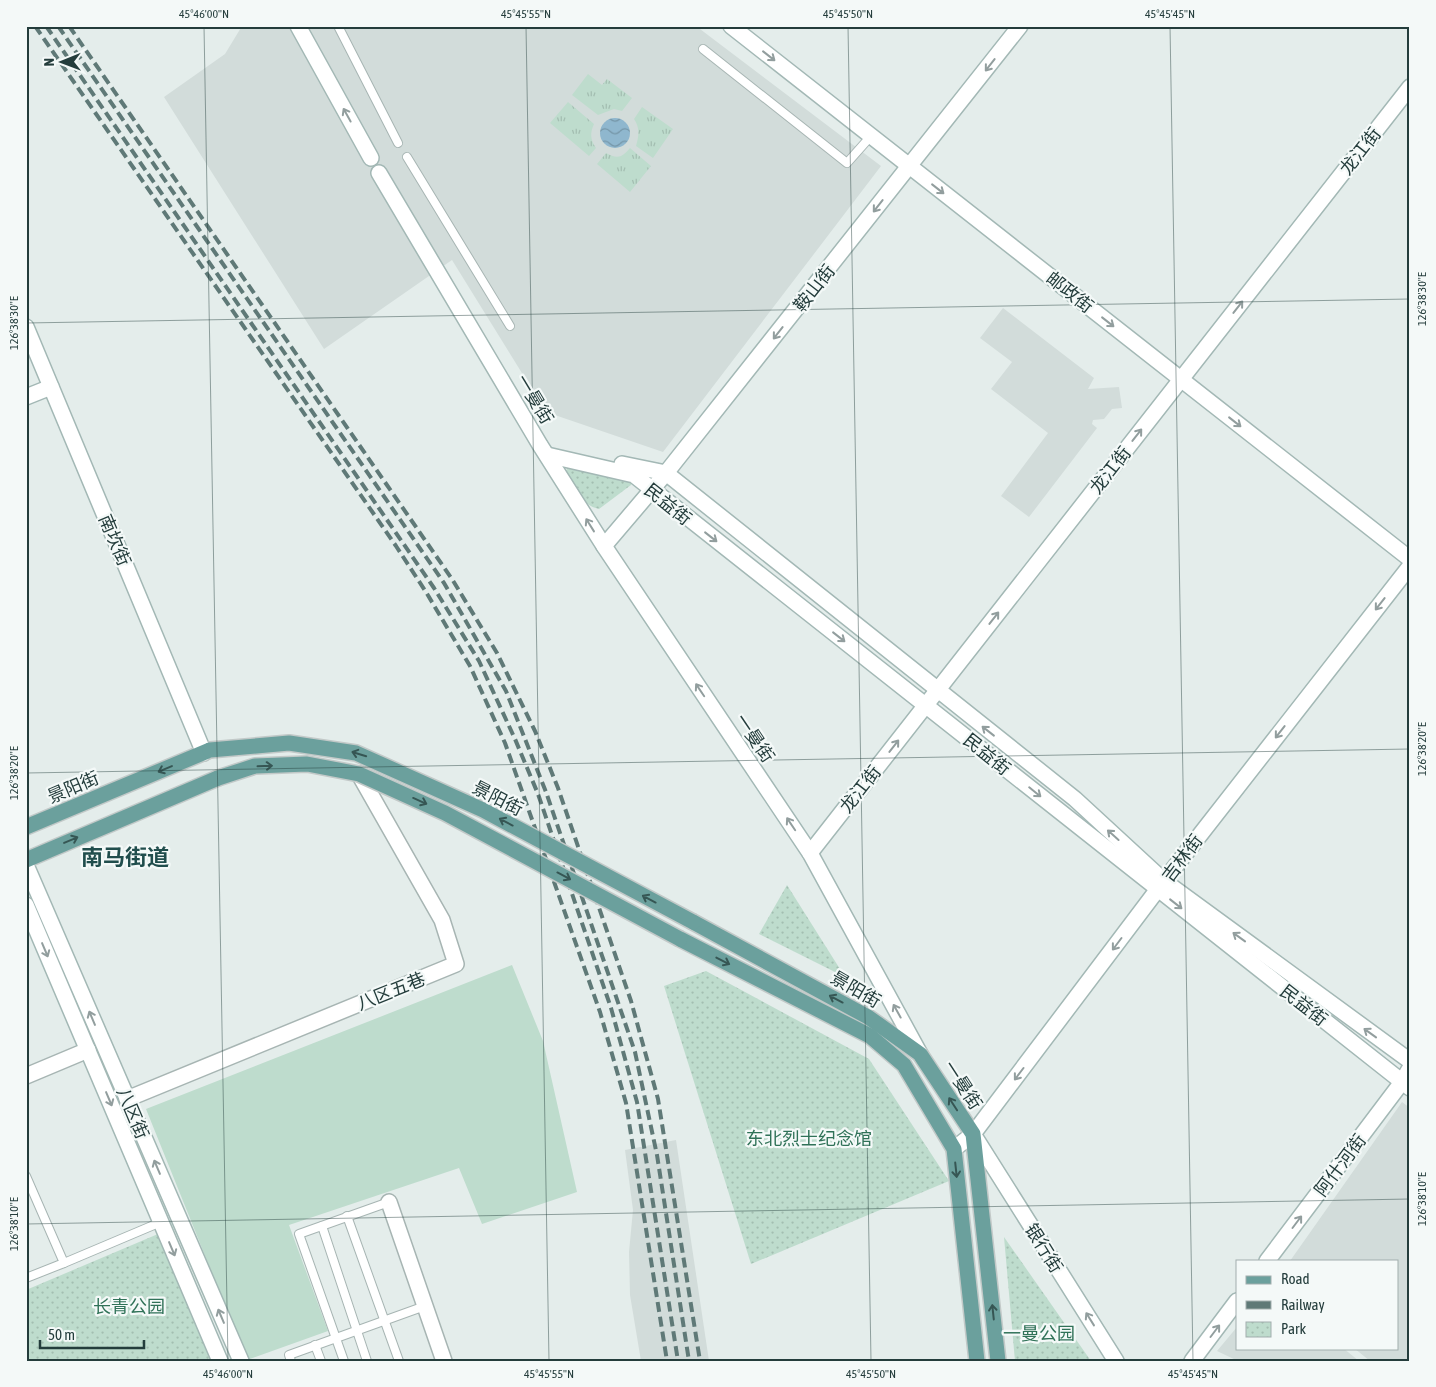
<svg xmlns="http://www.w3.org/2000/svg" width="1436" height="1387" font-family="'Asap Condensed','Noto Sans SC',sans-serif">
  <defs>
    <pattern id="grass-tufts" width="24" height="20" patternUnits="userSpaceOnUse" patternTransform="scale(1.25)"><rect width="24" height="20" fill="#bedccd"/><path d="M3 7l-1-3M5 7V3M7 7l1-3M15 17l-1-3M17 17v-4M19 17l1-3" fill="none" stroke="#a3beb1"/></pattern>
    <pattern id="park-dots" width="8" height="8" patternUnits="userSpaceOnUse" patternTransform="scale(1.25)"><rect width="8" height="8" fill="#bedccd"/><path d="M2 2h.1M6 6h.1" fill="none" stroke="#a3beb1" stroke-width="1.8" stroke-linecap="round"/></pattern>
    <pattern id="water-waves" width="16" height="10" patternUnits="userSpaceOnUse" patternTransform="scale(1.25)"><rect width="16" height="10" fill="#8fb7ce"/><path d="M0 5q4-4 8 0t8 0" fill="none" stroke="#7596a8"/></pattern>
  </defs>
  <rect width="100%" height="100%" fill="#e4edeb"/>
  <g fill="#d2dcda">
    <path d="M242,26H696L881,166L663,452L546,412L452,260L324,349L164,97L225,54Z"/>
    <path d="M1003,308L1094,378L1088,389L1119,387L1122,408L1112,409L1104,419L1093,420L1092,424L1097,428L1029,517L1001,496L1048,433L991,389L1012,362L980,338Z"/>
    <path d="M1402,1102L1410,1108V1361H1370L1354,1348H1397V1261H1290Z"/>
    <path d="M676,1140L709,1361H641L630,1295L629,1252L633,1210L625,1150Z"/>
    <path d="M1237,1327V1348H1343L1359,1361H1238L1217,1351Z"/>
  </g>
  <g fill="url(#grass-tufts)">
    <path d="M588,74L602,85L607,79L632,98L622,111L614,109L598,115L572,95Z"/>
    <path d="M568,102L594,124C590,133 590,139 596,148L589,156L550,123Z"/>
    <path d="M642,107L673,129L653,158L636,146C639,136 640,128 634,119Z"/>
    <path d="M630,148L651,166L630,192L597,164L606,153C617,159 622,158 630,148Z"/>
  </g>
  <g fill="url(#park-dots)">
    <path d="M569,465L631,479V485L599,509C581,505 575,487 565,473Z"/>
    <path d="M787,885L845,977L759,934Z"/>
    <path d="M706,971L869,1059L949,1181L751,1264L664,986Z"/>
    <path d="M158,1234L214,1361H26V1290Z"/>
    <path d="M1004,1237L1091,1361H1015Z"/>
  </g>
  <path fill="#bedccd" d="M512,965L543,1041L577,1192L482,1224L459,1168L289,1225L328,1331L247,1360L146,1109Z"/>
  <circle fill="url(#water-waves)" cx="615" cy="133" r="15"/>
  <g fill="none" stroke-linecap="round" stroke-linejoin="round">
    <defs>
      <g id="lane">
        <path d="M338,26L398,143"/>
        <path d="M703,49L847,163L871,136"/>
        <path d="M407,157L510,326"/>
        <path d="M26,1176L64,1263L26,1278"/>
        <path d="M347,1216L399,1361"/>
        <path d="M322,1226L367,1361"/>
        <path d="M64,1263L161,1222"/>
        <path d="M315,1345L321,1361"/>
        <path d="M291,1361L289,1355L425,1306"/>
        <path d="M344,1361L299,1234L389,1202"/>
      </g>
      <g id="street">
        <path d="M26,1076L88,1050"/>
        <path d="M127,1099L456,964L442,920L359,774"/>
        <path d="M389,1202L444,1361"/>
      </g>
      <g id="secondary">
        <path d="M298,26L371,158"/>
        <path d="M731,26L1410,559"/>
        <path d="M379,173L540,445L604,546L810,853L920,1054"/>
        <path d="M26,327L204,753"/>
        <path d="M26,397L51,387"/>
        <path d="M547,455L634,475L1410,1088"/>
        <path d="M622,464L666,473L1075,799L1164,881L1410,1061"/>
        <path d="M604,546L666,473L1020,26"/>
        <path d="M810,853L1410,87"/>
        <path d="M26,865L241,1361"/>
        <path d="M26,905L220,1361"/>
        <path d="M973,1134L1116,1361"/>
        <path d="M954,1149L973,1134L1164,881L1410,566"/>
        <path d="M1267,1261L1402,1082L1410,1068"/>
        <path d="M1192,1361L1237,1301"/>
      </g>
      <g id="primary">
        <path d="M26,827L210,750"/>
        <path d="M26,860L218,778"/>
        <path d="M693,922L868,1017L920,1054L973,1134L998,1361"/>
        <path d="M680,939L870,1036L904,1065L954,1149L977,1361"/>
      </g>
    </defs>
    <use href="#lane" stroke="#a7b5b3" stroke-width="10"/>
    <use href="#street" stroke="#a7b5b3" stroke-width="18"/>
    <use href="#secondary" stroke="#a3b8b5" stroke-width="18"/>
    <use href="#primary" stroke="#c2c9c8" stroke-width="18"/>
    <use href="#lane" stroke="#fff" stroke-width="8"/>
    <use href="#street" stroke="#fff" stroke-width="15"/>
    <use href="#secondary" stroke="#fff" stroke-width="15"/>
    <use href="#primary" stroke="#6ba09d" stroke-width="15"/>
    <g stroke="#5f7977" stroke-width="4" stroke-dasharray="10 5" stroke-linecap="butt">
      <path d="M35,26L396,546L426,592L470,666L505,743L600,1012L626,1103L667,1361"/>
      <path d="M46,26L434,588L479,661L515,739L538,794L611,1008L637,1102L678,1361"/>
      <path d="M58,26L444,583L506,691L546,792L635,1052L657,1155L689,1361"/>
      <path d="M69,26L452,579L497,653L535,731L558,788L631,1001L658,1099L700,1361"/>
    </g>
    <defs>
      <g id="primary-bridge">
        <path d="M210,750L289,743L356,753L483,810L693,922"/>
        <path d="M218,778L255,766L307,764L359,774L445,813L680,939"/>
      </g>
    </defs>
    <use href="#primary-bridge" stroke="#c2c9c8" stroke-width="18" stroke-linecap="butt"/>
    <use href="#primary-bridge" stroke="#6ba09d" stroke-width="15"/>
  </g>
  <defs><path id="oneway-shaft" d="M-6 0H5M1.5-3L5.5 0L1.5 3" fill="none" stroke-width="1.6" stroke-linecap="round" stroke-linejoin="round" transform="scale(1.25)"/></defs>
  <g stroke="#929e9e">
    <use href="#oneway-shaft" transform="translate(769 56) rotate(38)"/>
    <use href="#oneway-shaft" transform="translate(990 65) rotate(128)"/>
    <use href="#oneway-shaft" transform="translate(347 115) rotate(-119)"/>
    <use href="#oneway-shaft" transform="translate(938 189) rotate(38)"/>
    <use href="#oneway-shaft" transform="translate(878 206) rotate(128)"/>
    <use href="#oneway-shaft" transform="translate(1238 307) rotate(-52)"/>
    <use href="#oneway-shaft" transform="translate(1108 322) rotate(38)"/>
    <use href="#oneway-shaft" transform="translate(778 333) rotate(128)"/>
    <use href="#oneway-shaft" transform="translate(1235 422) rotate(38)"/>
    <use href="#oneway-shaft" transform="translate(1137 435) rotate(-52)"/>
    <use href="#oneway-shaft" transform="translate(590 525) rotate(-122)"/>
    <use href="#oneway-shaft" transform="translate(711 537) rotate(38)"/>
    <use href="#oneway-shaft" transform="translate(1380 604) rotate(128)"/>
    <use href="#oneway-shaft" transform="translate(994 618) rotate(-52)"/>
    <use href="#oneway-shaft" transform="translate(839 637) rotate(38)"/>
    <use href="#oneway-shaft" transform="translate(700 690) rotate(-124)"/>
    <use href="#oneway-shaft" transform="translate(988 731) rotate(-142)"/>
    <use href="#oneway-shaft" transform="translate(1280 732) rotate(128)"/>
    <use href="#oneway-shaft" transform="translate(894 746) rotate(-52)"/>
    <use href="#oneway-shaft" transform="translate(1035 792) rotate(39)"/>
    <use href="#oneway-shaft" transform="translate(791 824) rotate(-124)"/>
    <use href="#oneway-shaft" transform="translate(1113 835) rotate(-138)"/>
    <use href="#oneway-shaft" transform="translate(1176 904) rotate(38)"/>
    <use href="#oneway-shaft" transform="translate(1239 937) rotate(-144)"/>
    <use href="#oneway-shaft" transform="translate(1117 944) rotate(127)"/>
    <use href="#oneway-shaft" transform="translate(45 950) rotate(67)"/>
    <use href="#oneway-shaft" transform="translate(897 1011) rotate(-119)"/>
    <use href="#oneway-shaft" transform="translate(92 1018) rotate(-113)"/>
    <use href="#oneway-shaft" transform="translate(1370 1033) rotate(-144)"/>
    <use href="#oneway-shaft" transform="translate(1019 1074) rotate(127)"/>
    <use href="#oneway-shaft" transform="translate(109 1099) rotate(67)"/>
    <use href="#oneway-shaft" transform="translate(157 1167) rotate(-113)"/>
    <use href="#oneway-shaft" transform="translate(1297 1222) rotate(-53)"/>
    <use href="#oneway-shaft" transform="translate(172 1249) rotate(67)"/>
    <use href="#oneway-shaft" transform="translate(221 1316) rotate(-113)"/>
    <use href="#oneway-shaft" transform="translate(1090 1319) rotate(-122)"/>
    <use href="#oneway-shaft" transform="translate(1215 1331) rotate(-53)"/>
  </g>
  <g stroke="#365654">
    <use href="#oneway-shaft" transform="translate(359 754) rotate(-163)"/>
    <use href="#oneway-shaft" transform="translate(265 766) rotate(-2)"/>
    <use href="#oneway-shaft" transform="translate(165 769) rotate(157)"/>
    <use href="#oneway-shaft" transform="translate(420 801) rotate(24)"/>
    <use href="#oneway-shaft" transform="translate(506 822) rotate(-152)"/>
    <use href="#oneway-shaft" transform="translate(71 840) rotate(-23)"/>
    <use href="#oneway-shaft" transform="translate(564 876) rotate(28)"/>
    <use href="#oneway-shaft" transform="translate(649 899) rotate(-152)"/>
    <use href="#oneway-shaft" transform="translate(723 961) rotate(27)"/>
    <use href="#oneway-shaft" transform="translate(836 999) rotate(-152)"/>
    <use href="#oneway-shaft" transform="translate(953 1104) rotate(-123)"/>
    <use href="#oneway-shaft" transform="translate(956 1170) rotate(84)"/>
    <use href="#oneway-shaft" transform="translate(993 1312) rotate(-96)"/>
  </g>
  <path fill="none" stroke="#243d3c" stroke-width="1" stroke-opacity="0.45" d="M204,26L228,1361M526,26L549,1361M848,26L871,1361M1170,26L1193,1361M26,323L1410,299M26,773L1410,749M26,1224L1410,1199"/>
  <g text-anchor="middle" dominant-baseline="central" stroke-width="4.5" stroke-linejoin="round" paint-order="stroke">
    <g font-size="18" fill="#243d3c" stroke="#f4f9f8">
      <text transform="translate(1360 151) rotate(-52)">龙江街</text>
      <text transform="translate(814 288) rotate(-52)">鞍山街</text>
      <text transform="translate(1070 292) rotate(38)">邮政街</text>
      <text transform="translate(535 399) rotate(59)">一曼街</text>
      <text transform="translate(1110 470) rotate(-52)">龙江街</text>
      <text transform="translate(668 504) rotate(39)">民益街</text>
      <text transform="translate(115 540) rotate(67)">南坎街</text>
      <text transform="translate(755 738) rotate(56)">一曼街</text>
      <text transform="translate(987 754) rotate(39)">民益街</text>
      <text transform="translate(73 787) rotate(-23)">景阳街</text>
      <text transform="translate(860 789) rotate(-52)">龙江街</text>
      <text transform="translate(498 798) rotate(27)">景阳街</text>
      <text transform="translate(1182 858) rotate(-53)">吉林街</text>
      <text transform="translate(856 989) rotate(30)">景阳街</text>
      <text transform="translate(391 991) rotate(-22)">八区五巷</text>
      <text transform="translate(1304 1005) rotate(38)">民益街</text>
      <text transform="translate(963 1085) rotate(57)">一曼街</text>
      <text transform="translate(133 1113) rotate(67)">八区街</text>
      <text transform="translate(1340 1165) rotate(-53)">阿什河街</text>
      <text transform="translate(1044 1248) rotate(58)">银行街</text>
    </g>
    <g font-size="18" fill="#307258" stroke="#f4f9f8">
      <text x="809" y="1138">东北烈士纪念馆</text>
      <text x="129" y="1306">长青公园</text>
      <text x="1039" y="1333">一曼公园</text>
    </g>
    <g font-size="22" font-weight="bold" fill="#214e4d" stroke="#f4f9f8">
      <text x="125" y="857">南马街道</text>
    </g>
  </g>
  <rect width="1436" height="1387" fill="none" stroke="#f4f9f8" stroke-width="55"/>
  <rect x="1236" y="1260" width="162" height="90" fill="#f4f9f8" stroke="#a1aead"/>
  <rect x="1246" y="1276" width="25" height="8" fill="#6ba09d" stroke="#a1aead"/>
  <text x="1281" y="1284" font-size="15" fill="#243d3c">Road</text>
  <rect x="1246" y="1301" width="25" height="8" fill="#5f7977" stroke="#a1aead"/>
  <text x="1281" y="1310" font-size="15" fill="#243d3c">Railway</text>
  <rect x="1246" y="1322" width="25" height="15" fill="url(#park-dots)" stroke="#a1aead"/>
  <text x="1281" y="1334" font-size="15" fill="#243d3c">Park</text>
  <g transform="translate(62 62) rotate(269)" stroke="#f4f9f8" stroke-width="4" paint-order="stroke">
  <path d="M0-4L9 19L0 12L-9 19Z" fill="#243d3c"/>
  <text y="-8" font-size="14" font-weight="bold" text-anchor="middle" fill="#243d3c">N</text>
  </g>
  <path d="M40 1340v8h104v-8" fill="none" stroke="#243d3c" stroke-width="2.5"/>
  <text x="48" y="1340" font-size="15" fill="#243d3c" stroke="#f4f9f8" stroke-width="4" paint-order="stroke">50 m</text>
  <rect x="28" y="28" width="1380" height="1332" fill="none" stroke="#243d3c" stroke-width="2"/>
  <g font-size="12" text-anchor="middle" fill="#243d3c">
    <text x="204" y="18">45°46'00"N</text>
    <text x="526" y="18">45°45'55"N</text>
    <text x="848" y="18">45°45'50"N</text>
    <text x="1170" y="18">45°45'45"N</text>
    <text transform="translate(1422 299) rotate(-90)" y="4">126°38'30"E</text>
    <text transform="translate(14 323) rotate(-90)" y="4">126°38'30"E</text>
    <text transform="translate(1422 749) rotate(-90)" y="4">126°38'20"E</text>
    <text transform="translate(14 773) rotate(-90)" y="4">126°38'20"E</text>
    <text transform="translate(1422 1199) rotate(-90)" y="4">126°38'10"E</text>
    <text transform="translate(14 1224) rotate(-90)" y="4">126°38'10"E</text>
    <text x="228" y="1378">45°46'00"N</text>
    <text x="549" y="1378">45°45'55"N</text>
    <text x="871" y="1378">45°45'50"N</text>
    <text x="1193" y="1378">45°45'45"N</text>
  </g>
</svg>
